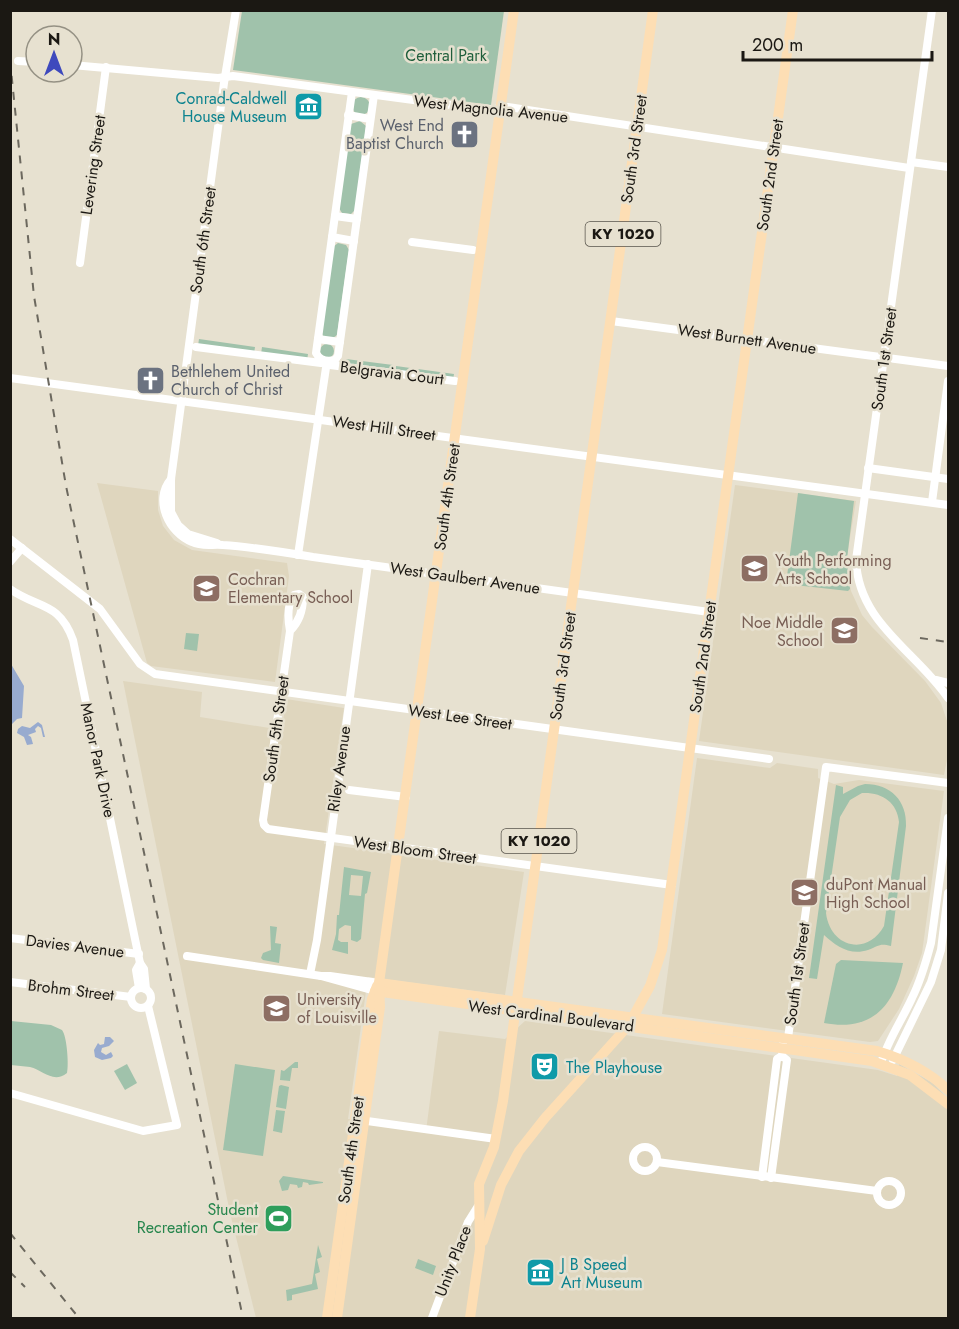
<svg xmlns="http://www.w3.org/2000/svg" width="959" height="1329" font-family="Jost,sans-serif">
  <rect width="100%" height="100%" fill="#e7e1d0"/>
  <g fill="#dfd6be">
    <path d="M97,483L158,491V510L163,526L174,540L192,550L287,563L289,576L275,682L151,666L147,663Z"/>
    <path d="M735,485L856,501L847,556L848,575L851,591L862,615L872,627L925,681L941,703L948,724L947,760L944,775L699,741Z"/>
    <path d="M123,681L202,692L200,717L282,730L286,699L344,708L324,844L524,872L505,995L368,977L348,1119L426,1131L439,1031L505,1039L525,1021L878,1070L897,1076L899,1064L933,1083L948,1099V1318H256L230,1213Z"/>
    <path d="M697,758L770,768L777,763L818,769V778L834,784L859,780L944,791L922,953L914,976L899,1009L878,1041L870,1042L662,1014Z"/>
  </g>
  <g fill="#a0c2ab" fill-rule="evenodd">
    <path d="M242,11H504L491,105L233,70Z"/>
    <circle cx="361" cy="106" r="9"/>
    <path d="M360,121L366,126L355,210L351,214L342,213L339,208L351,124Z"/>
    <path d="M338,243L346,245L349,250L337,335L333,338L324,337L322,334L333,247Z"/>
    <path d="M199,339L255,347L254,354L198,346Z"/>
    <circle cx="327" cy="351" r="7"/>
    <path d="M262,347L308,354L307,361L261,354Z"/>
    <path d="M346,359L393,365L392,372L345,366Z"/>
    <path d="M396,366L454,374L453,380L396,372Z"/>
    <path d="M798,493L854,501L847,559L850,589L848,591L786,584Z"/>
    <path d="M186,633L199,634L197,651L184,649Z"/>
    <path d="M865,784C891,784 907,801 906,826L891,946C879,943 879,946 868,950C850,956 836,946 824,935L817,979L809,978L836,785L843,787V794L858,786ZM862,793C882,792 897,802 899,822L884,926C867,957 830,947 826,913L840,817L850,800Z"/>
    <path d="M344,867L371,872L367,893L365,894L361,939L357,942L351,940V926L345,925L339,929L338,940L341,942H348V954L332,950L336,934L337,915H339ZM351,875L363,876L361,896L349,895Z"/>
    <path d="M270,926L277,927L275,943L281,944L279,963L263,960L261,958L263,953L271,950Z"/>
    <path d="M841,960L903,963C894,1007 871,1032 824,1023L836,964Z"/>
    <path d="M11,1021L51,1025L62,1030C67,1036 69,1065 67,1073C53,1084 43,1070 30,1067C24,1066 17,1066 11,1065Z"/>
    <path d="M295,1062H298V1068H292L290,1081L280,1080L281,1070L284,1071Z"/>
    <path d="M127,1064L137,1083L125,1090L114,1071Z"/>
    <path d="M235,1064L275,1070L263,1156L223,1150Z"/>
    <path d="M281,1085L289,1087L286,1109L276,1107L279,1086Z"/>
    <path d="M276,1110L285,1111L282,1133L273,1131Z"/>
    <path d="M283,1176L323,1182V1183L309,1185L308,1183L303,1182L302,1187L298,1188L297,1185L290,1184L288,1190L282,1191L279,1181Z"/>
    <path d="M318,1245L322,1257L317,1259L320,1272L315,1274L318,1289L292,1295V1300L287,1301L286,1290L312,1284Z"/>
    <path d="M418,1259L436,1266L433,1275L415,1268Z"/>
  </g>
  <g fill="#98abcf">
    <path d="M11,664L24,686L22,718L17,719L11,725Z"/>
    <path d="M38,722L42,725L45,737H43L41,728L38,726L35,729L36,732L28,735L31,737L33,744L27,745L24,737L17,733L18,729L22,726L30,728Z"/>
    <path d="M105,1037H110L114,1041L109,1046L102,1048L101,1052L106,1055L111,1052L113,1056L111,1058L102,1060L95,1057L94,1050L98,1043L100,1045L104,1044Z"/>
  </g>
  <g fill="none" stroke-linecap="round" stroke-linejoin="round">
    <g stroke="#fff" stroke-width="8">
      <path d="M932,10L856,560C858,623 916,651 948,698"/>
      <path d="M18,61L36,62"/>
      <path d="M72,65L218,78L233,76L488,110L508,107L909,168"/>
      <path d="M352,92L316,353C320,361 327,362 335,360L338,356L374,95"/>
      <path d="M348,115L370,119"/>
      <path d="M911,162L948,167"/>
      <path d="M335,216L357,219"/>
      <path d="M332,237L354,241"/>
      <path d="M412,242L473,250"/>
      <path d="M80,263L106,67"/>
      <path d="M611,321L948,366"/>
      <path d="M318,339L340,342"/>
      <path d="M196,347L321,363"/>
      <path d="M330,365L455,381"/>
      <path d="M10,378L948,505"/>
      <path d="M868,468L948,479"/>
      <path d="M171,479C153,500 169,533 192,542C202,547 212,544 223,545C253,547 283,552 313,557C445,576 577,594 709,612"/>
      <path d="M932,502L948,381"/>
      <path d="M10,539L100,609L140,664L155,674L769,759"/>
      <path d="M217,543L188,534L178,525L171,512V479L176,442L224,83L236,10"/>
      <path d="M298,555L327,361"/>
      <path d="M10,562L22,548"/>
      <path d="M10,589C38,609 59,601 73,640L140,963"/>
      <path d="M290,631C288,620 287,604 294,595L299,594L303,597C303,609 299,622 290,631L263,820L264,825L268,829L672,885"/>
      <path d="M936,680L948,683"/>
      <path d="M349,790L406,797"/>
      <path d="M10,938L139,954"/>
      <path d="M187,956L321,976"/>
      <path d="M310,974L317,940L368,564"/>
      <path d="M10,982L131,997"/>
      <path d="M139,988L136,970L140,963L144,969L146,989"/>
      <circle cx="141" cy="998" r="10"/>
      <path d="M375,991L321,976H330L379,983"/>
      <path d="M788,1038L826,767L948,783"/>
      <path d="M893,1060L931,982L941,950L948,893"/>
      <path d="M881,1063C888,1040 902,1020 912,998C921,980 926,962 931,943L948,818"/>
      <path d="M10,1093L143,1131L177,1125L148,1006"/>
      <path d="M360,1120L496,1139"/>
      <circle cx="645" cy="1159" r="12"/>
      <path d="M657,1162L877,1191"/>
      <path d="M762,1177L777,1059L782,1056L783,1044"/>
      <path d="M771,1178L787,1060L782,1056"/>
      <circle cx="889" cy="1193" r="12"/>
      <path d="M432,1318L468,1222L478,1206"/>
    </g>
    <g stroke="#fddeb4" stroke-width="10">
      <path d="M379,983L877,1051C904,1059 928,1071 948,1090"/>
      <path d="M375,991L872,1061L910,1075L948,1104"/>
      <path d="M483,1241L501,1185L519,1151L545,1118L628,1026L650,986L662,950L793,10"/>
      <path d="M327,1318L372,999L377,986"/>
      <path d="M337,1318L380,1007L379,983L514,10"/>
      <path d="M470,1318L480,1249L479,1184L494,1147L503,1101L653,10"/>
    </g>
    <g stroke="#6c685e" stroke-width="2" stroke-dasharray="8 8" stroke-linecap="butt">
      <path d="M10,60L34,296L66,486L243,1318"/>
      <path d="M920,638L948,642"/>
      <path d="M10,1233L79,1318"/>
      <path d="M10,1272L25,1287"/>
    </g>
  </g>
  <defs>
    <symbol id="museum-square" viewBox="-11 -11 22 22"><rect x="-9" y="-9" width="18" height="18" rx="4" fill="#0f9aa8" stroke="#e7e1d0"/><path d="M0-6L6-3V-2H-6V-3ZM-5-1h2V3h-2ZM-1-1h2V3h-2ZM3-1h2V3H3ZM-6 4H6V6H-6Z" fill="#fff"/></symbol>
    <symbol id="church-square" viewBox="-11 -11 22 22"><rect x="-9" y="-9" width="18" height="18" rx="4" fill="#6b7280" stroke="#e7e1d0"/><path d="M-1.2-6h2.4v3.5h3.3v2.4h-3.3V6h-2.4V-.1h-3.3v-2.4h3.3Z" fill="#fff"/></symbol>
    <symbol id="school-square" viewBox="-11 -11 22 22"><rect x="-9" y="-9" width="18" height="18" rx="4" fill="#8d6e63" stroke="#e7e1d0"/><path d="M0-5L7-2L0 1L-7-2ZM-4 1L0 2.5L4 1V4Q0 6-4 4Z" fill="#fff"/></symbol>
    <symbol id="university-square" viewBox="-11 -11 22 22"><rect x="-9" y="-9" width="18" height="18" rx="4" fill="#8d6e63" stroke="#e7e1d0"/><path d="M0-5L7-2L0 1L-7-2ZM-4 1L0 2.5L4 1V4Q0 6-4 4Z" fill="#fff"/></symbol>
    <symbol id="theatre-square" viewBox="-11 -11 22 22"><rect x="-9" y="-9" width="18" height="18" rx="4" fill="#0f9aa8" stroke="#e7e1d0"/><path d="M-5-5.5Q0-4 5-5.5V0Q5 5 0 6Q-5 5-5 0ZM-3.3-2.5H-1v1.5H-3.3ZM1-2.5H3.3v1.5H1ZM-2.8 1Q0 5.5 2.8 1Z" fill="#fff"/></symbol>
    <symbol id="stadium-square" viewBox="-11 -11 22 22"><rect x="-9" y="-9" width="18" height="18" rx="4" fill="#2e9e5b" stroke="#e7e1d0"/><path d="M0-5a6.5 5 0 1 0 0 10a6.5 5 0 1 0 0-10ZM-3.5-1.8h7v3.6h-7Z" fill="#fff"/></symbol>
  </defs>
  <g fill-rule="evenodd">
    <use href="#museum-square" x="292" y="90" width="33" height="33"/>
    <use href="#church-square" x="448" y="118" width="33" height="33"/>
    <use href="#church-square" x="134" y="364" width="33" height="33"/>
    <use href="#school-square" x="738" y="552" width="33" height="33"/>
    <use href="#school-square" x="190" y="572" width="33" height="33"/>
    <use href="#school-square" x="828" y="614" width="33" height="33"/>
    <use href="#school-square" x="788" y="876" width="33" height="33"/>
    <use href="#university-square" x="260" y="992" width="33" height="33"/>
    <use href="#theatre-square" x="528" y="1050" width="33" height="33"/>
    <use href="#stadium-square" x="262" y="1202" width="33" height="33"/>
    <use href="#museum-square" x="524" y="1256" width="33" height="33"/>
  </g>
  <g text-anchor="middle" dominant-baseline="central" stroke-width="5" stroke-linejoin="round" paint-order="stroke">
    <g fill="#e7e1d0" stroke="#58544c" stroke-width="1.5">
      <rect x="585.5" y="222" width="75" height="24" rx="4.5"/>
      <rect x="501.5" y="829" width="75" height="24" rx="4.5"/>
    </g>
    <g font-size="15" font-weight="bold" fill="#1b1813">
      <text x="623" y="234">KY 1020</text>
      <text x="539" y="841">KY 1020</text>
    </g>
    <g font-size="16" fill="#1f5e3b" stroke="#e7e1d0">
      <text x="446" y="55">Central Park</text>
    </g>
    <g font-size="16" fill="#0d838f" stroke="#e7e1d0" text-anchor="start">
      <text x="287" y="98" text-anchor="end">Conrad-Caldwell<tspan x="287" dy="18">House Museum</tspan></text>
      <text x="566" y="1067">The Playhouse</text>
      <text x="561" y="1264">J B Speed<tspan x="561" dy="18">Art Museum</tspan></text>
    </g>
    <g font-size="16" fill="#1b1813" stroke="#e7e1d0">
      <text transform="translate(491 109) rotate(6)">West Magnolia Avenue</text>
      <text transform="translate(634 149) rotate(-82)">South 3rd Street</text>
      <text transform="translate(93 165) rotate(-82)">Levering Street</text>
      <text transform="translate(770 175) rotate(-82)">South 2nd Street</text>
      <text transform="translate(203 240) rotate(-82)">South 6th Street</text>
      <text transform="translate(747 339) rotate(8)">West Burnett Avenue</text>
      <text transform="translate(884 359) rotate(-82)">South 1st Street</text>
      <text transform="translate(392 373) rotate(7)">Belgravia Court</text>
      <text transform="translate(384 428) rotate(8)">West Hill Street</text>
      <text transform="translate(447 497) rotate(-82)">South 4th Street</text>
      <text transform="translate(465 578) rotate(8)">West Gaulbert Avenue</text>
      <text transform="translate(703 657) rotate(-82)">South 2nd Street</text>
      <text transform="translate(563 666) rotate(-82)">South 3rd Street</text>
      <text transform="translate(460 717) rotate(8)">West Lee Street</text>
      <text transform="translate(276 729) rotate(-82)">South 5th Street</text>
      <text transform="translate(98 760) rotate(78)">Manor Park Drive</text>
      <text transform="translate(339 769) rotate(-82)">Riley Avenue</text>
      <text transform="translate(415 850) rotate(8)">West Bloom Street</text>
      <text transform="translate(75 946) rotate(7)">Davies Avenue</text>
      <text transform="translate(797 974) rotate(-82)">South 1st Street</text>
      <text transform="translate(71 990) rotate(7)">Brohm Street</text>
      <text transform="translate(551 1016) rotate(7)">West Cardinal Boulevard</text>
      <text transform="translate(351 1150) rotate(-82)">South 4th Street</text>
      <text transform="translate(453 1261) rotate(-69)">Unity Place</text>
    </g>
    <g font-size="16" fill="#5b616d" stroke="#e7e1d0" text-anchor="end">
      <text x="444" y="125">West End<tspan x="444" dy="18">Baptist Church</tspan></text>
      <text x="171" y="371" text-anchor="start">Bethlehem United<tspan x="171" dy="18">Church of Christ</tspan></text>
    </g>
    <g font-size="16" fill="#785e54" stroke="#e7e1d0" text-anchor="start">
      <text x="775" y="560">Youth Performing<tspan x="775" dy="18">Arts School</tspan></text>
      <text x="228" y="579">Cochran<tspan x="228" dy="18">Elementary School</tspan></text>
      <text x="823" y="622" text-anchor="end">Noe Middle<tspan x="823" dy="18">School</tspan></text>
      <text x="826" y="884">duPont Manual<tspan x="826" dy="18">High School</tspan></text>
      <text x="297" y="999">University<tspan x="297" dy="18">of Louisville</tspan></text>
    </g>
    <g font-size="16" fill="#27864d" stroke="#e7e1d0" text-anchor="end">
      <text x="258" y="1209">Student<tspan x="258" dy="18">Recreation Center</tspan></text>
    </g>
  </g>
  <rect width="959" height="1329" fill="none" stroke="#1b1813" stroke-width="24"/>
  <g transform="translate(54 54)"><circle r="28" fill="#e7e1d0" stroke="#959184" stroke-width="1.5"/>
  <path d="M0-4.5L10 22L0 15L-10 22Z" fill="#3e49bd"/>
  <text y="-9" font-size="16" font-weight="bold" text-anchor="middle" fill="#1b1813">N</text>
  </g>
  <path d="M743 51v9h189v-9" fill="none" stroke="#1b1813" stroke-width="3"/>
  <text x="752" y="51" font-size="18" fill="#1b1813" stroke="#e7e1d0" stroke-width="4.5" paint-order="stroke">200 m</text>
</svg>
